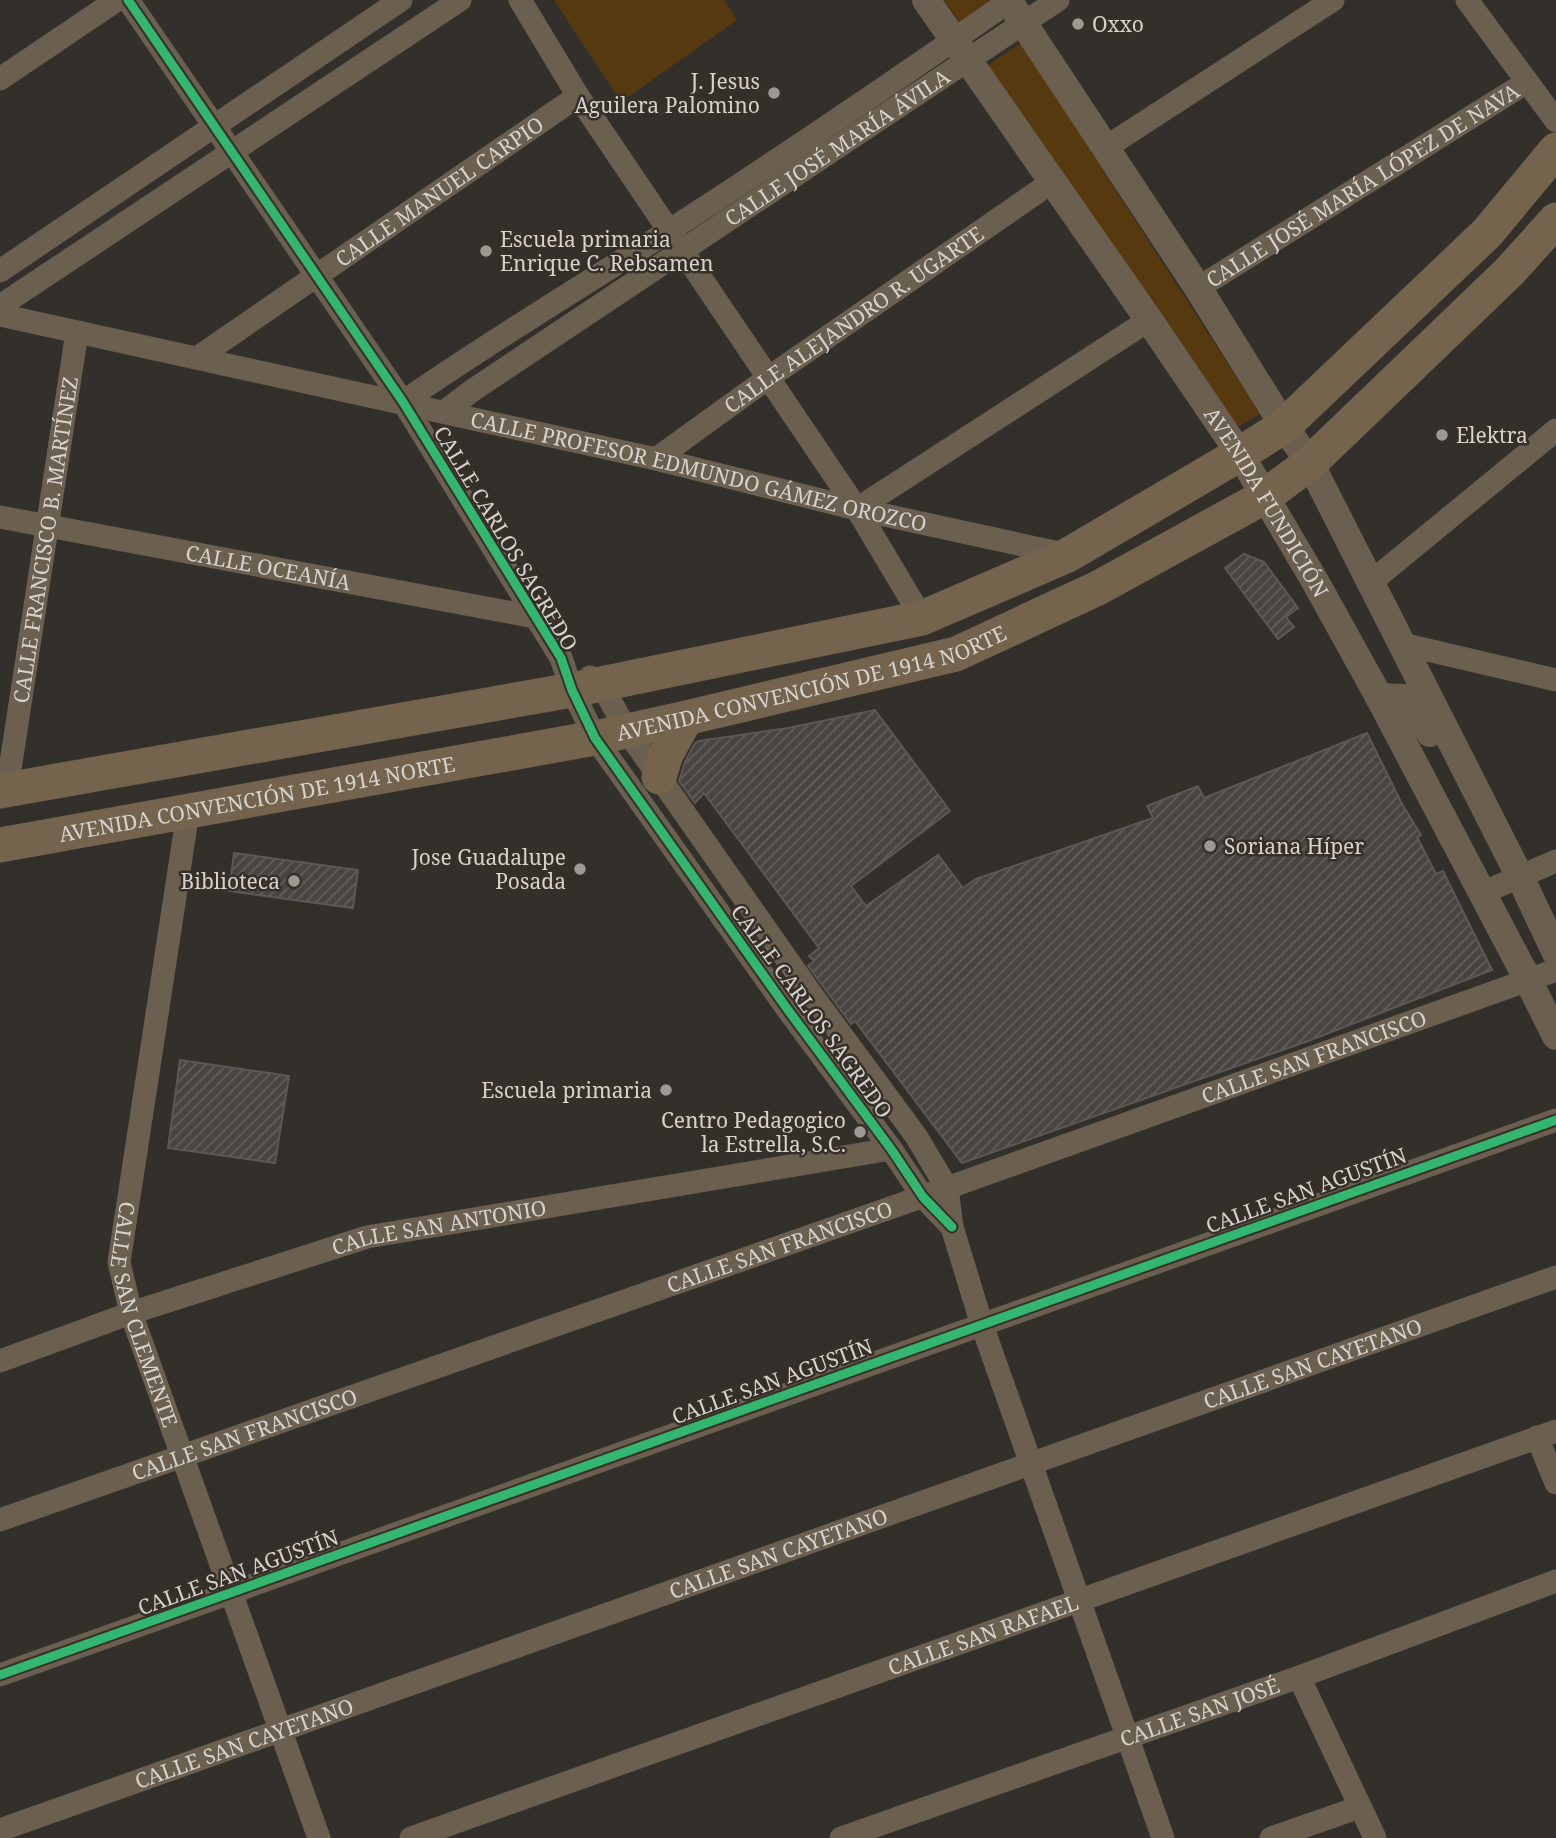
<svg xmlns="http://www.w3.org/2000/svg" width="1556" height="1838" font-family="'Noto Serif',serif">
  <defs>
    <pattern id="building-hatch" width="6" height="6" patternUnits="userSpaceOnUse" patternTransform="scale(1.75)"><rect width="6" height="6" fill="#484441"/><path d="M-1 1l2-2M0 6l6-6M5 7l2-2" fill="none" stroke="#625e5b"/></pattern>
  </defs>
  <rect width="100%" height="100%" fill="#33302c"/>
  <g fill="#56390f">
    <path d="M554,0H724L737,20L621,102Z"/>
    <path d="M944,0H994L960,23Z"/>
    <path d="M1021,43L1260,414L1229,432L985,67Z"/>
  </g>
  <g fill="url(#building-hatch)" stroke="#5b5855" stroke-width="2">
    <path d="M1244,554L1264,562L1298,608L1286,617L1294,627L1278,639L1225,568Z"/>
    <path d="M875,710L950,811L851,886L866,906L938,855L963,888L976,879L1153,818L1147,806L1198,786L1204,798L1367,733L1402,804L1421,835L1417,837L1436,874L1443,871L1492,970L1308,1041L962,1163L855,1021L851,1024L808,966L814,961L809,956L819,948L704,793L695,803L679,781L685,762L695,743L699,741L788,728Z"/>
    <path d="M234,853L358,870L353,908L229,891Z"/>
    <path d="M180,1060L289,1076L275,1163L168,1148Z"/>
  </g>
  <g fill="none" stroke-linecap="round" stroke-linejoin="round">
    <g stroke="#6b5f50" stroke-width="23">
      <path d="M128,0L403,402L561,658L572,690L595,738L788,1010L891,1149L923,1197L952,1227"/>
      <path d="M520,0L578,96L857,509L922,618"/>
      <path d="M1467,0L1556,121"/>
      <path d="M0,79L117,0"/>
      <path d="M1105,148L1333,0"/>
      <path d="M0,271L401,0"/>
      <path id="s1" d="M1198,288L1527,82"/>
      <path d="M0,306L460,0"/>
      <path id="s2" d="M0,315L656,459L857,509L1068,555"/>
      <path id="s3" d="M197,358L578,96"/>
      <path d="M403,402C489,342 579,288 667,232C783,157 898,79 1011,0"/>
      <path id="s4" d="M444,412L473,390L1058,0"/>
      <path id="s5" d="M656,459L768,378L1052,182"/>
      <path d="M857,509L1149,320"/>
      <path id="s6" d="M0,517L535,617"/>
      <path d="M1371,582L1556,430"/>
      <path d="M1402,644L1556,680"/>
      <path d="M590,677L601,684L627,731L812,995L916,1136L947,1188L952,1227L982,1325L1163,1838"/>
      <path id="s7" d="M7,789L77,332"/>
      <path id="s8" d="M188,812L119,1262L131,1313L319,1838"/>
      <path d="M1482,893L1556,861"/>
      <path id="s9" d="M0,1361L131,1313L367,1237L891,1149"/>
      <path d="M1537,1437L1556,1483"/>
      <path id="s10" d="M0,1520L947,1188L1556,970"/>
      <path d="M0,1675L1556,1120"/>
      <path d="M1299,1677L1375,1838"/>
      <path id="s11" d="M0,1830L1556,1277"/>
      <path id="s12" d="M411,1838L1556,1431"/>
      <path id="s13" d="M841,1838L1299,1677L1556,1581"/>
      <path d="M1271,1838L1360,1807"/>
    </g>
    <g stroke="#6b5f50" stroke-width="28">
      <path id="s14" d="M926,0L1149,320L1240,454L1316,583L1379,697L1528,980L1556,1036"/>
      <path d="M1008,0L1198,288L1284,426L1310,463L1520,877L1556,953"/>
      <path d="M1379,697L1403,698L1414,706L1430,733"/>
    </g>
    <g stroke="#74644e" stroke-width="35">
      <path d="M659,777L666,754L686,718"/>
      <path d="M0,791L572,690L922,618L1068,555L1240,454L1284,426L1487,233L1556,150"/>
      <path id="s15" d="M0,845L595,738L686,718L956,654L1098,588L1264,497L1310,463L1510,271L1556,220"/>
    </g>
    <defs>
      <g id="cycleway">
        <path d="M128,0L403,402L561,658L572,690L595,738L788,1010L891,1149L923,1197L952,1227"/>
        <path d="M0,1675L1556,1120"/>
      </g>
    </defs>
    <use href="#cycleway" stroke="#363029" stroke-width="13"/>
    <use href="#cycleway" stroke="#33b770" stroke-width="9"/>
  </g>
  <g fill="#9d9995" stroke="#363029" stroke-width="2.5">
    <circle cx="1078" cy="24" r="7"/>
    <circle cx="774" cy="93" r="7"/>
    <circle cx="486" cy="251" r="7"/>
    <circle cx="1442" cy="435" r="7"/>
    <circle cx="1210" cy="846" r="7"/>
    <circle cx="580" cy="869" r="7"/>
    <circle cx="294" cy="881" r="7"/>
    <circle cx="666" cy="1090" r="7"/>
    <circle cx="860" cy="1132" r="7"/>
  </g>
  <g text-anchor="middle" dominant-baseline="central" stroke-width="5" stroke-linejoin="round" paint-order="stroke">
    <g font-size="21" fill="#d6d2ce" stroke="#363029" text-anchor="end">
      <text x="1092" y="24" text-anchor="start">Oxxo</text>
      <text x="760" y="81">J. Jesus<tspan x="760" dy="24">Aguilera Palomino</tspan></text>
      <text x="500" y="239" text-anchor="start">Escuela primaria<tspan x="500" dy="24">Enrique C. Rebsamen</tspan></text>
      <text x="1456" y="435" text-anchor="start">Elektra</text>
      <text x="1224" y="846" text-anchor="start">Soriana Híper</text>
      <text x="566" y="857">Jose Guadalupe<tspan x="566" dy="24">Posada</tspan></text>
      <text x="280" y="881">Biblioteca</text>
      <text x="652" y="1090">Escuela primaria</text>
      <text x="846" y="1120">Centro Pedagogico<tspan x="846" dy="24">la Estrella, S.C.</tspan></text>
    </g>
    <g font-size="21" fill="#d6d2ce" stroke="#363029">
      <text stroke="none"><textPath href="#s4" startOffset="474">CALLE JOSÉ MARÍA ÁVILA</textPath></text>
      <text stroke="none"><textPath href="#s1" startOffset="194">CALLE JOSÉ MARÍA LÓPEZ DE NAVA</textPath></text>
      <text stroke="none"><textPath href="#s3" startOffset="294">CALLE MANUEL CARPIO</textPath></text>
      <text stroke="none"><textPath href="#s5" startOffset="242">CALLE ALEJANDRO R. UGARTE</textPath></text>
      <text stroke="none"><textPath href="#s2" startOffset="716">CALLE PROFESOR EDMUNDO GÁMEZ OROZCO</textPath></text>
      <text stroke="none"><textPath href="#s14" startOffset="607">AVENIDA FUNDICIÓN</textPath></text>
      <text transform="translate(506 538) rotate(59)">CALLE CARLOS SAGREDO</text>
      <text stroke="none"><textPath href="#s7" startOffset="252">CALLE FRANCISCO B. MARTÍNEZ</textPath></text>
      <text stroke="none"><textPath href="#s6" startOffset="273">CALLE OCEANÍA</textPath></text>
      <text stroke="none"><textPath href="#s15" startOffset="828">AVENIDA CONVENCIÓN DE 1914 NORTE</textPath></text>
      <text stroke="none"><textPath href="#s15" startOffset="261">AVENIDA CONVENCIÓN DE 1914 NORTE</textPath></text>
      <text transform="translate(812 1011) rotate(54)">CALLE CARLOS SAGREDO</text>
      <text stroke="none"><textPath href="#s10" startOffset="1393">CALLE SAN FRANCISCO</textPath></text>
      <text transform="translate(1306 1190) rotate(-20)">CALLE SAN AGUSTÍN</text>
      <text stroke="none"><textPath href="#s9" startOffset="460">CALLE SAN ANTONIO</textPath></text>
      <text stroke="none"><textPath href="#s10" startOffset="826">CALLE SAN FRANCISCO</textPath></text>
      <text stroke="none"><textPath href="#s8" startOffset="511">CALLE SAN CLEMENTE</textPath></text>
      <text stroke="none"><textPath href="#s11" startOffset="1393">CALLE SAN CAYETANO</textPath></text>
      <text transform="translate(772 1381) rotate(-20)">CALLE SAN AGUSTÍN</text>
      <text stroke="none"><textPath href="#s10" startOffset="259">CALLE SAN FRANCISCO</textPath></text>
      <text stroke="none"><textPath href="#s11" startOffset="826">CALLE SAN CAYETANO</textPath></text>
      <text transform="translate(238 1572) rotate(-20)">CALLE SAN AGUSTÍN</text>
      <text stroke="none"><textPath href="#s12" startOffset="607">CALLE SAN RAFAEL</textPath></text>
      <text stroke="none"><textPath href="#s13" startOffset="380">CALLE SAN JOSÉ</textPath></text>
      <text stroke="none"><textPath href="#s11" startOffset="259">CALLE SAN CAYETANO</textPath></text>
    </g>
  </g>
</svg>
